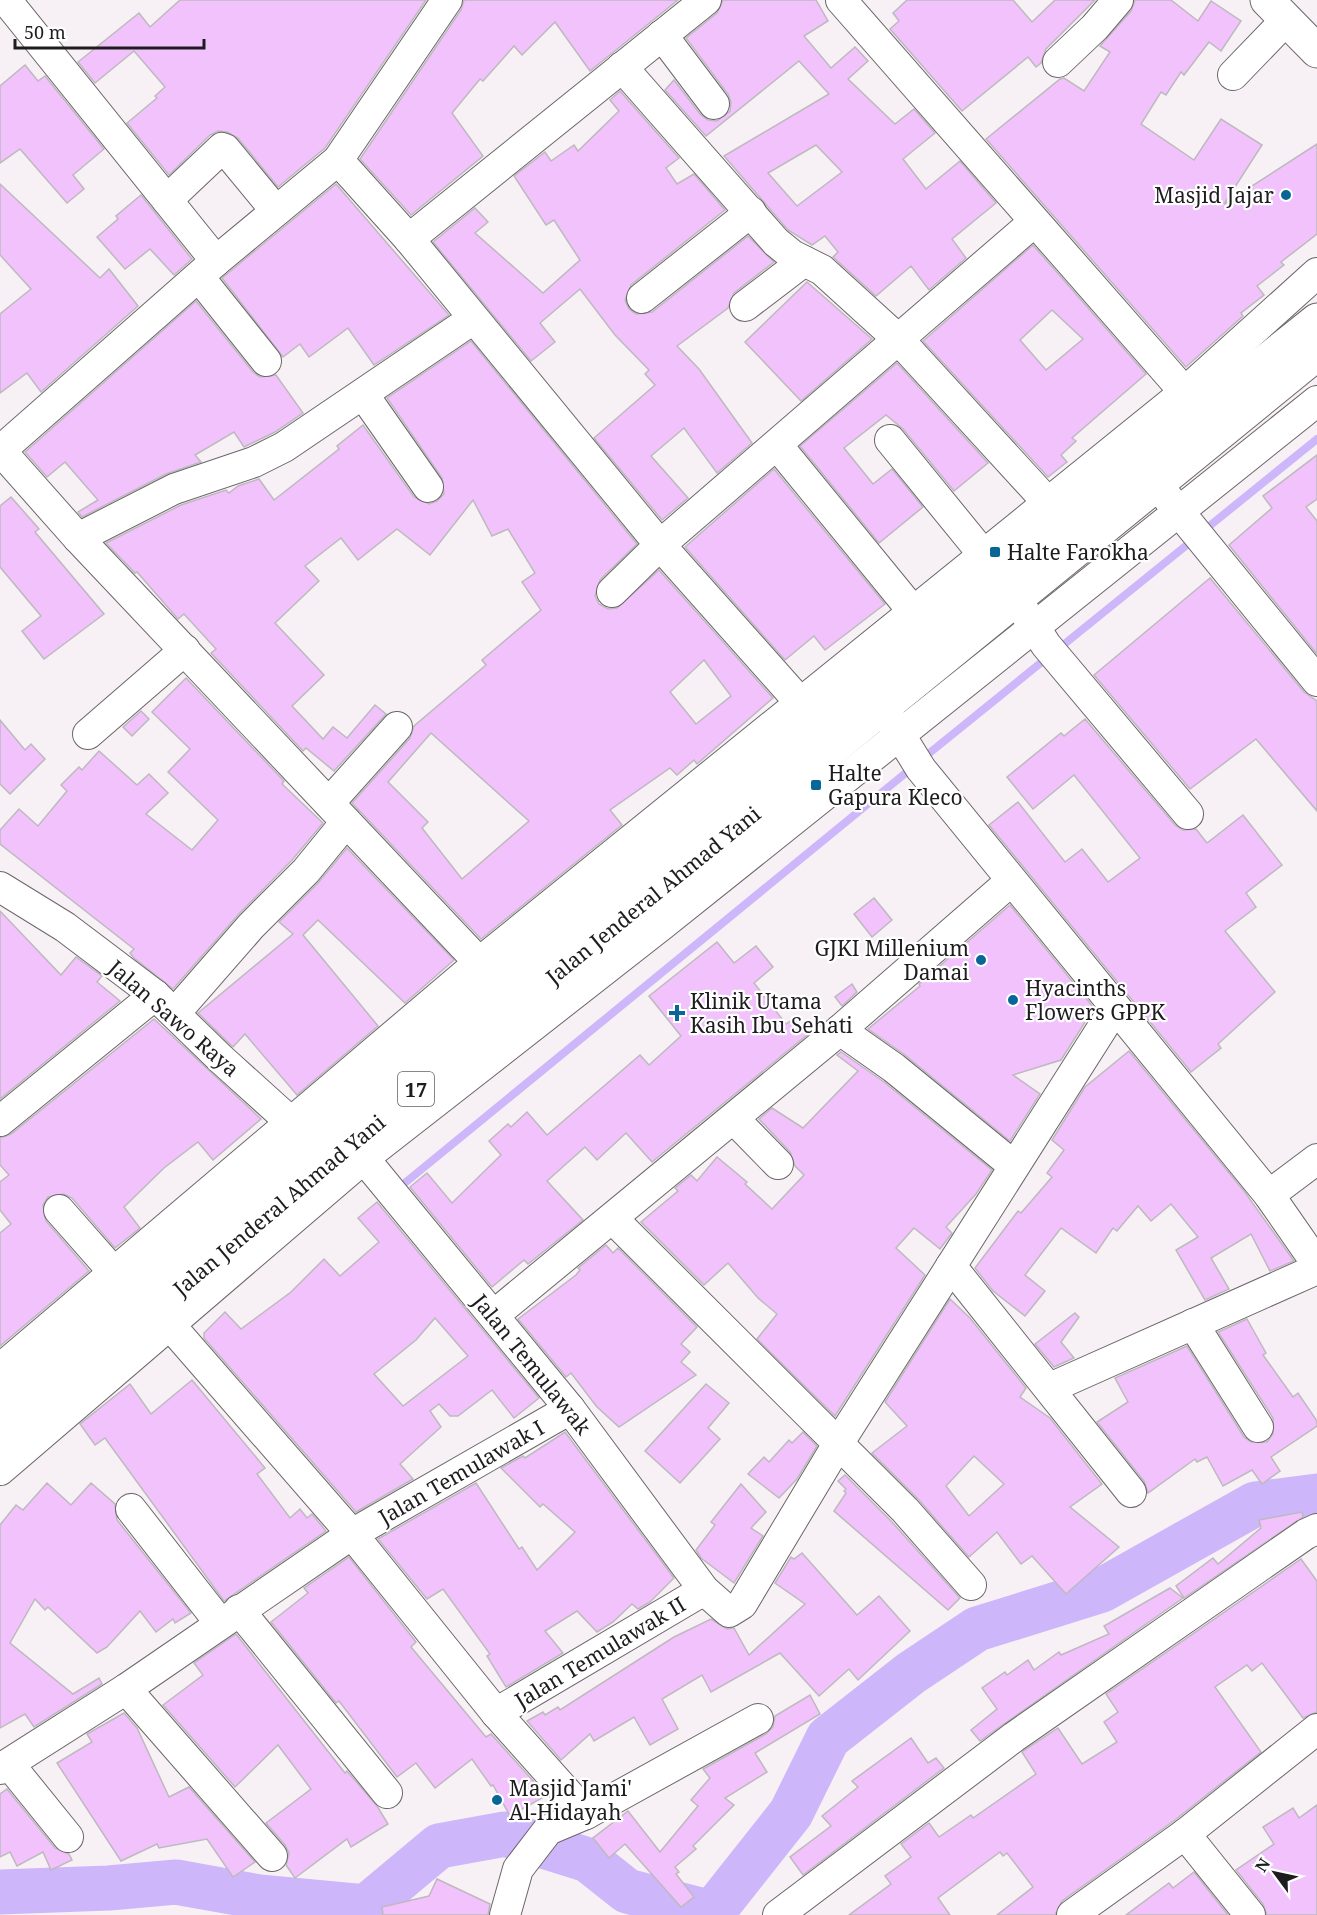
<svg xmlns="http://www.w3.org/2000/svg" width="1317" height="1915" font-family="'Noto Serif',serif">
  <rect width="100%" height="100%" fill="#f7f1f5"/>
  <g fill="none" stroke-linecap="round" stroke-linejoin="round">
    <g stroke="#cdb6f9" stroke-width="8">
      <path d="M1202,532L1317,439"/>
      <path d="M1057,650L1193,540"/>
      <path d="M922,759L1048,657"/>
      <path d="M406,1182L913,767"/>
    </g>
    <path stroke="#cdb6f9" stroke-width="45" d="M0,1892L109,1888L176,1882L259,1897L366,1907L439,1846L505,1834L588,1860L627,1891L712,1913L791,1813L828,1738L911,1673L977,1629L1102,1590L1255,1504L1317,1496"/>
  </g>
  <g fill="#f2c2fd" stroke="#bdb9be" stroke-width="1.5" fill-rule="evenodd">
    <path d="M180,0H426L325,148L278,187L238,138L227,132L218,131L210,135L169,175L127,123L157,98L155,96L165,87L134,51L95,83L78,62L139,13L150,27Z"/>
    <path d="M464,0H678L590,71L555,22L522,55L514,46L483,81L480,79L452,113L483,156L411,215L360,159L461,10Z"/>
    <path d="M723,0H816L828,21L804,36L831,68L855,47L868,61L848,79L895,124L914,109L935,133L903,159L926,189L960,161L996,203L952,239L966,258L929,290L911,266L876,296L833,257L838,252L825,236L812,245L788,230L724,156L829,94L799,61L706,136L665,90L674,80L700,114L708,120L717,121L730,111L731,102L728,94L686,38L717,13ZM816,145L842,172L797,206L768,173Z"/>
    <path d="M907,0H1013L1032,22L1055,0H1095L1046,49L1041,63L1036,67L1028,57L962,111L890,29L899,21L893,13Z"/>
    <path d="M1135,0H1171L1198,21L1211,1L1241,21L1221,51L1209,42L1184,75L1181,72L1166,95L1161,92L1141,124L1194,160L1221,119L1262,145L1224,204L1317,144V234L1281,262L1284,265L1257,286L1264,295L1241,313L1243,316L1186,367L986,139L1060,79L1064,78L1084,91L1110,52L1100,46L1131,11Z"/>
    <path d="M25,65L38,81L45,76L104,149L73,175L84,189L67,203L20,149L0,163V86Z"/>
    <path d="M620,91L679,158L666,168L677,184L694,174L725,210L631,285L625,300L629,309L636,314L652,312L748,236L774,262L734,293L728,308L677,346L699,369L752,443L717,473L684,428L651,456L688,498L662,520L594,438L655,385L645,374L649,370L615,335L580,289L540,323L555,342L531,361L433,242L475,208L488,222L475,233L543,293L580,260L554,220L546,225L514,176L545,152L551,161L574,145L578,151L619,111L610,100Z"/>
    <path d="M0,184L100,278L109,269L138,306L41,392L27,373L0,393V314L31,289L0,255Z"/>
    <path d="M336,184L449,315L374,365L348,328L309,357L300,344L283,357L222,278Z"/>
    <path d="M141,195L192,259L174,275L150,249L125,269L97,237L118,219L116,216Z"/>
    <path d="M1033,245L1146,374L1072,438L1076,441L1061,455L1067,462L1048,477L923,341ZM1052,310L1083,339L1046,370L1020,340Z"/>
    <path d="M807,282L872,339L801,401L745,342Z"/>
    <path d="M196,301L253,372L260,377L276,375L303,413L275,432L244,447L234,432L195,455L201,462L166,474L82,517L78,512L98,500L65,462L47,477L25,452Z"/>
    <path d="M471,341L637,544L600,580L595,596L599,604L608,609L617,608L659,570L773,698L697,764L694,760L677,775L670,768L610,810L622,825L481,939L352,803L410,738L414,726L486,665L482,660L541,610L522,582L535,573L508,529L492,536L473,500L430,555L397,529L358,560L341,538L305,566L319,581L275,623L324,675L292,706L323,739L333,727L347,738L375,705L386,714L334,771L306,748L303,751L211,653L216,649L184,614L178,619L137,572L135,573L106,543L181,505L226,490L229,493L238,486L259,479L274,500L339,449L337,446L363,425L414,497L429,504L437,501L444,494L442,478L387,398ZM704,660L731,696L696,724L670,692ZM431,733L529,821L462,879L422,828L428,822L388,782Z"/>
    <path d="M897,363L988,463L954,491L903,429L886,415L844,448L873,484L892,469L923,507L879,543L800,446Z"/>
    <path d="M1317,455V499L1306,507L1317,521V654L1229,545L1272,508L1263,496Z"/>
    <path d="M774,469L885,604L825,650L814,636L785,660L685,547Z"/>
    <path d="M11,497L39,529L35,532L104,614L44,659L22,631L41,616L0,567V506Z"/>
    <path d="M1210,578L1304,692L1317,701V811L1256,739L1190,789L1094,675Z"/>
    <path d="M186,678L284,781L282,784L323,823L293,859L238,915L173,989L134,958L130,953L134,949L0,844V830L19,809L38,826L67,791L61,785L79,767L82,770L99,751L137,785L149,774L168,793L146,814L192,850L218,820L168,772L190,749L152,712Z"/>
    <path d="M141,711L149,719L132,736L123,727Z"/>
    <path d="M1085,719L1175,825L1183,830L1196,829L1207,843L1243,815L1282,865L1246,893L1256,907L1225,931L1275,992L1218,1044L1221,1048L1191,1072L989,825L1018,802L1065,862L1082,849L1108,882L1140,858L1074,775L1033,809L1007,777L1061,733L1064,736Z"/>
    <path d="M0,720L25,750L31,744L45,759L10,794L0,784Z"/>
    <path d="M347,848L454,960L405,1003L318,920L303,935L378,1026L297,1095L245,1034L233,1047L198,1013L293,934L279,922L318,883Z"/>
    <path d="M874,898L892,920L872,937L854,914Z"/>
    <path d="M1010,905L1094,1008L1061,1060L1013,1075L1040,1094L1010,1141L905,1055L868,1029L920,986L919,984Z"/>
    <path d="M0,911L61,975L76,957L102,976L97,982L120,1001L0,1099Z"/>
    <path d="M717,942L734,963L756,946L773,967L754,983L786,1024L795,1018L807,1035L652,1162L626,1133L597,1160L585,1147L547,1181L583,1220L528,1264L524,1260L492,1287L410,1187L427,1173L452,1203L501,1155L489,1141L508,1124L511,1127L527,1112L547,1135L640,1055L649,1065L681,1036L649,996Z"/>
    <path d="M852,984L857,992L842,1006L835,997Z"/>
    <path d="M154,1019L261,1119L213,1160L198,1142L164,1168L124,1207L140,1228L115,1248L72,1198L64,1194L48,1197L43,1205L46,1221L89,1271L0,1346V1233L11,1224L0,1210V1182L9,1175L0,1165V1138L11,1134Z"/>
    <path d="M1129,1051L1244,1191L1294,1261L1270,1271L1251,1234L1211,1258L1229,1289L1205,1300L1176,1250L1198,1237L1171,1204L1151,1221L1138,1206L1117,1231L1113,1228L1096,1253L1061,1228L1025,1275L1045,1291L1025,1316L993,1291L975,1268L1018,1211L1021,1213L1052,1177L1047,1173L1064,1150L1052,1140L1085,1087Z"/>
    <path d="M841,1052L884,1082L992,1170L976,1194L946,1227L952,1233L940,1249L914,1228L896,1248L925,1275L835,1416L757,1339L777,1314L758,1298L728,1263L704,1285L641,1222L678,1191L675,1188L691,1175L697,1181L717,1157L747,1182L745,1184L772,1209L804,1175L795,1166L790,1152L759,1119L772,1108L803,1128L858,1071L837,1055Z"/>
    <path d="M377,1202L539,1398L514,1418L492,1390L458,1416H450L439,1404L430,1411L441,1427L400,1464L413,1479L356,1512L204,1338V1333L225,1312L241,1329L291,1292L324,1259L340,1276L379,1242L358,1218ZM435,1318L468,1356L403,1406L374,1374L416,1340Z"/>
    <path d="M606,1245L613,1253L618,1248L697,1327L681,1344L690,1352L681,1362L696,1375L619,1427L597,1407L571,1373L566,1377L518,1319L576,1275L580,1270L578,1268Z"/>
    <path d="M950,1299L970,1318L1026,1388L1020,1397L1050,1418L1102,1484L1070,1507L1119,1547L1066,1594L1032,1556L1021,1564L997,1532L969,1557L918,1499L872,1453L907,1426L885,1402ZM974,1456L1004,1484L969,1516L946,1486Z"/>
    <path d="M1075,1313L1079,1317L1061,1342L1074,1358L1054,1367L1035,1344Z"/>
    <path d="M1247,1319L1266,1353L1263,1355L1293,1397L1298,1393L1317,1421V1426L1271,1457L1280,1471L1262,1484L1252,1470L1223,1486L1207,1457L1197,1462L1195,1459L1148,1493L1144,1481L1097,1422L1128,1402L1115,1378L1187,1346L1244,1437L1251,1442H1267L1273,1434V1418L1218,1332Z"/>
    <path d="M192,1380L265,1468L257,1474L290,1518L300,1509L307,1518L312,1514L326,1531L224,1601L105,1438L95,1445L80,1424L130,1384L151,1414Z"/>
    <path d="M706,1384L729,1403L708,1428L720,1439L680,1483L645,1451Z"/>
    <path d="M565,1432L674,1578L650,1602L638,1609L632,1604L613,1622L597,1632L577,1611L545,1631L563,1653L506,1687L487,1656L490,1654L443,1589L427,1599L378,1539L476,1483L519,1549L522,1547L537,1570L575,1532L543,1504L540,1507L501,1468L523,1456L525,1458Z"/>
    <path d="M803,1432L817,1446L797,1479L779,1498L748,1474L764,1457L769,1462L789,1440L792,1443Z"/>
    <path d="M845,1475L892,1522L960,1598L948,1610L834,1511L846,1493L844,1491L846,1489L838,1481Z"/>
    <path d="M47,1483L71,1505L91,1483L115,1504L117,1520L191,1613L175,1623L173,1619L156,1632L140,1611L107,1647L97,1653L48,1607L45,1610L35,1599L10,1643L73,1694L99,1678L102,1684L34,1727L25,1714L0,1728V1525L16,1505L23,1510Z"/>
    <path d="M741,1484L766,1512L751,1528L763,1536L734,1583L701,1558L696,1550L715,1525L711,1522Z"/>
    <path d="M1302,1512L1303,1517L1184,1598L1176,1586L1213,1558L1218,1564L1261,1528L1259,1520Z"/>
    <path d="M802,1553L857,1615L879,1596L910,1631L858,1680L849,1669L819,1696L780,1653L711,1692L702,1675L662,1699L678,1729L650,1745L634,1717L594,1741L590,1734L561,1760L527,1721L543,1712L545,1715L558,1707L560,1710L674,1637L711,1619L727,1629L734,1628L749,1655L805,1604L775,1583L791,1557L794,1559Z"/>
    <path d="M349,1557L416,1642L411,1647L486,1737L491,1734L536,1784L542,1798L510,1816L493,1785L491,1786L472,1759L435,1788L416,1763L397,1777L339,1701L336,1703L271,1622L308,1593L304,1588Z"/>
    <path d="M1301,1559L1317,1581V1712L1303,1718L1262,1663L1252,1671L1247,1665L1215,1687L1261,1752L1175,1820L1062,1901L1055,1915H997L1033,1887L1007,1853L1003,1856L1000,1852L938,1898L950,1915H849L891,1884L885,1876L911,1857L901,1844L929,1823L939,1837L971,1815L973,1818L1036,1774L1022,1752L1058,1728L1082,1764L1117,1742L1104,1722L1118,1712L1106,1694Z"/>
    <path d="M1170,1588L1183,1598L980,1741L971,1730L997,1709L982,1688L1005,1672L1007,1675L1028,1660L1034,1670L1059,1652L1061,1655L1109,1634L1104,1626Z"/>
    <path d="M236,1634L345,1773L347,1771L377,1806L388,1824L351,1847L347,1839L295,1878L286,1865L289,1853L285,1845L266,1823L311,1789L278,1745L235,1787L163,1705L203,1675L194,1663Z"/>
    <path d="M810,1695L820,1714L755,1753L767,1772L725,1798L734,1805L693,1846L696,1849L675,1867L679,1872L676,1874L694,1897L681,1907L625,1844L609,1858L593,1838L628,1811L660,1852L698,1806L691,1800L710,1778L703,1769L766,1734L773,1727L775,1716Z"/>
    <path d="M124,1713L137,1728L169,1797L189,1787L255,1862L233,1877L207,1839L159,1848L157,1844L121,1861L57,1763L92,1742L87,1734Z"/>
    <path d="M911,1738L928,1763L936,1758L944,1768L803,1875L790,1857L831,1826L822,1816L858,1787L852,1781Z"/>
    <path d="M7,1789L55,1848L69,1854L72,1860L51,1870L43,1852L17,1866L10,1852L0,1857V1794Z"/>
    <path d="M1317,1805V1915H1267L1263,1904L1236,1870L1274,1844L1263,1827L1293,1808L1299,1818Z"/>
    <path d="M1194,1872L1228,1915H1126L1169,1883L1173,1888Z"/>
    <path d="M437,1879L490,1904L488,1915H383L382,1907L429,1896Z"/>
  </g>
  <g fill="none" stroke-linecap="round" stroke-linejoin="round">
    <defs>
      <g id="minor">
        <path d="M6,0L216,261"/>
        <path d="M841,0L1196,405"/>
        <path d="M662,35L714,104"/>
        <path d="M1058,62L1095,27L1118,0"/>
        <path d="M622,67L776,242L792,255L822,270L899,340L1061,517"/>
        <path d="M1233,75L1287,19"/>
        <path d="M338,160L409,239L660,545L813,717"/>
        <path d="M167,200L222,148L225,149L276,211"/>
        <path d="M409,239L706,0"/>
        <path d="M199,277L266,361"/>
        <path d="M642,298L751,212"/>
        <path d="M745,306L804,261"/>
        <path d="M363,394L428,487"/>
        <path d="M890,440L996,570"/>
        <path d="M777,445L925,626"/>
        <path d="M0,450L78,538L492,976"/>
        <path d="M0,451L216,261L338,160L447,0"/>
        <path d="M1167,497L1317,681"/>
        <path d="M78,538L174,489L254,462L284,447L473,319"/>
        <path d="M612,592L660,545L1034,222"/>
        <path d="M1024,611L1046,645L1188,814"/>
        <path d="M890,719L921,769L1269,1195L1317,1264"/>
        <path d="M88,734L185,650"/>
        <path d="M329,803L397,727"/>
        <path d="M0,887L65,927L155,995L221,1059L304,1134"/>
        <path d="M175,1013L251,926L306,871L346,822"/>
        <path d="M840,1030L894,1068L1014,1166"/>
        <path d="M734,1119L778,1164"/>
        <path d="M0,1121L155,995"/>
        <path d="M352,1144L570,1409L704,1590L729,1612L742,1604L838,1444L1115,1008"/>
        <path d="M1269,1195L1317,1159"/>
        <path d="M59,1210L125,1285"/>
        <path d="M613,1219L905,1510L971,1585"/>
        <path d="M951,1266L1131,1492"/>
        <path d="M156,1309L352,1534L496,1713L586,1814L548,1830L518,1869L505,1915"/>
        <path d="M494,1315L840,1030L1011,881"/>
        <path d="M1193,1324L1258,1427"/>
        <path d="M0,1369L480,962L1185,392L1317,273"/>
        <path d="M1050,1388L1317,1269"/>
        <path d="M0,1470L364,1158L662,925L1317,401"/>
        <path d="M131,1509L220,1623"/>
        <path d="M239,1610L387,1793"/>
        <path d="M126,1689L272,1856"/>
        <path d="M496,1713L704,1590"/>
        <path d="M9,1764L68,1837"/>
        <path d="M0,1769L126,1689L352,1534L570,1409"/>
        <path d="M586,1814L758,1719"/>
        <path d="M1185,1834L1250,1915"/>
        <path d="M778,1915L1014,1737L1306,1534L1317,1529"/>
        <path d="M1072,1915L1185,1834L1317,1729"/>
      </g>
      <path id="major" d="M1267,0L1317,51"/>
      <g id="highway">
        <path d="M0,1402L384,1077L870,685L1065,522L1317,320"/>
        <path d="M0,1436L496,1023L1317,354"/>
      </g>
    </defs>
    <use href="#minor" stroke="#6b6669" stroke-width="32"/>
    <use href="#major" stroke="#6b6669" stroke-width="35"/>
    <use href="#highway" stroke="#6b6669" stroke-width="35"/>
    <use href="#minor" stroke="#fff" stroke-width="30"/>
    <use href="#major" stroke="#fff" stroke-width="33"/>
    <use href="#highway" stroke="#fff" stroke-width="33"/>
  </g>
  <g fill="#086796" stroke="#fff" stroke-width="2">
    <circle cx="1286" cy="195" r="6"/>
    <rect x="989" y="546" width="12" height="12" rx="3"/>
    <rect x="810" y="779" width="12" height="12" rx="3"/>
    <circle cx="981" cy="960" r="6"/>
    <circle cx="1013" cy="1000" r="6"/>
    <path d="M674 1004h6v6h6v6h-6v6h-6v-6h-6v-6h6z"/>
    <circle cx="497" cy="1800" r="6"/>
  </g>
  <g text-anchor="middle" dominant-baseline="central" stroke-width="4.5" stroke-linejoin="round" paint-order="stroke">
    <rect fill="#fff" stroke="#626062" stroke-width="1.5" x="398" y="1072" width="36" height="34" rx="4.5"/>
    <g font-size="20" font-weight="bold" fill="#1e1c1e">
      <text x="416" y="1089">17</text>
    </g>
    <g font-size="21" fill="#1e1c1e" stroke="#fff" text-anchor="start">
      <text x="1274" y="195" text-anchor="end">Masjid Jajar</text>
      <text x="1007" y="552">Halte Farokha</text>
      <text x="828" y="773">Halte<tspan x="828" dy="24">Gapura Kleco</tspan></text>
      <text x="969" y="948" text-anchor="end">GJKI Millenium<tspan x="969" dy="24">Damai</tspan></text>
      <text x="1025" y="988">Hyacinths<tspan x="1025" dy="24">Flowers GPPK</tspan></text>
      <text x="690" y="1001">Klinik Utama<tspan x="690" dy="24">Kasih Ibu Sehati</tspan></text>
      <text x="509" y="1788">Masjid Jami'<tspan x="509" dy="24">Al-Hidayah</tspan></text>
    </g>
    <g font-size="21" fill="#1e1c1e" stroke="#fff">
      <text transform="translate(653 895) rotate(-39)">Jalan Jenderal Ahmad Yani</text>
      <text transform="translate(174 1018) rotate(41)">Jalan Sawo Raya</text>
      <text transform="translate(279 1205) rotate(-40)">Jalan Jenderal Ahmad Yani</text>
      <text transform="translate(532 1364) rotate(51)">Jalan Temulawak</text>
      <text transform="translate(461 1472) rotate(-30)">Jalan Temulawak I</text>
      <text transform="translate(600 1652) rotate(-31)">Jalan Temulawak II</text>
    </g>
  </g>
  <g transform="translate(1275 1873) rotate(303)" stroke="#ffffff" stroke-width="4.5" paint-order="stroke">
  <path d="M0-4.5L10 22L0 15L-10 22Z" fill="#1e1c1e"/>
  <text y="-9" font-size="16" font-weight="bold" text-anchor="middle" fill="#1e1c1e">N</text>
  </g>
  <path d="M15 39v9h189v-9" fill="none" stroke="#1e1c1e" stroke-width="3"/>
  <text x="24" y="39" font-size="18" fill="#1e1c1e" stroke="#ffffff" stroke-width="4.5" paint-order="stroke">50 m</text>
</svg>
